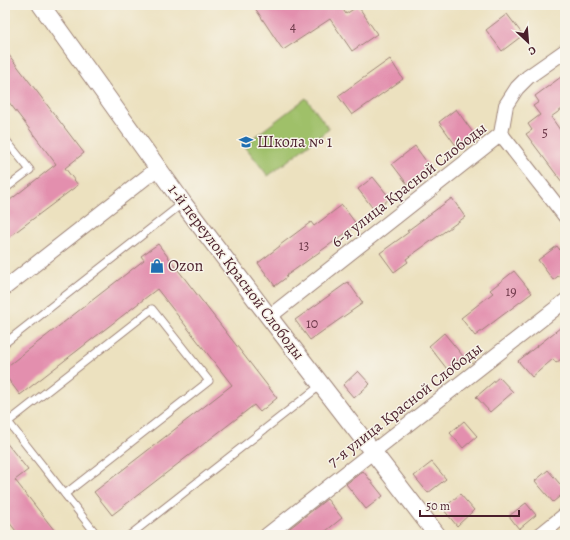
<svg xmlns="http://www.w3.org/2000/svg" width="570" height="540" font-family="Alegreya,serif">
  <rect width="100%" height="100%" fill="#f7f3e8"/>
  <filter id="ink" filterUnits="userSpaceOnUse"><feTurbulence type="fractalNoise" baseFrequency=".025" numOctaves="2"/><feDisplacementMap in="SourceGraphic" scale="8" xChannelSelector="R" yChannelSelector="G"/><feConvolveMatrix kernelMatrix="1 2 1 2 8 2 1 2 1" color-interpolation-filters="sRGB"/></filter>
  <filter id="wash" filterUnits="userSpaceOnUse"><feTurbulence type="fractalNoise" baseFrequency=".012" numOctaves="4" result="noise"/><feDisplacementMap in="SourceGraphic" scale="16" xChannelSelector="R" yChannelSelector="G"/><feGaussianBlur stdDeviation="0.9" result="paint"/><feColorMatrix in="noise" values="0 0 0 0 0 0 0 0 0 0 0 0 0 0 0 0 0 1.4 0 .05"/><feComposite in="paint" operator="in"/></filter>
  <g filter="url(#wash)">
    <rect width="100%" height="100%" fill="#ece1bf"/>
    <path fill="#9fc069" stroke="#74704a" d="M306,98L329,129L268,176L244,145Z"/>
    <g id="blocks">
      <g fill="#e38fae">
        <path d="M253,5H340L346,14L358,6L377,34L352,51L330,19L283,50Z"/>
        <path d="M507,14L523,35L502,51L486,30Z"/>
        <path d="M5,50L84,153L65,168L78,185L5,240V204L56,164L5,97Z"/>
        <path d="M390,59L403,79L352,115L338,96Z"/>
        <path d="M565,74V107L551,117L565,137V186L526,134L532,130L528,124L540,115L533,106L539,102L535,96Z"/>
        <path d="M456,109L474,134L457,147L439,122Z"/>
        <path d="M415,146L431,168L408,185L392,164Z"/>
        <path d="M373,177L390,198L375,211L358,189Z"/>
        <path d="M452,198L465,217L406,259L408,262L394,272L380,253L409,232L407,231Z"/>
        <path d="M342,205L357,225L286,276L287,277L275,286L258,263L280,246V245L311,222L314,226Z"/>
        <path d="M158,244L277,398L260,412L254,405L112,515L94,492L232,385L157,289L20,395L5,375V368L144,260L141,256Z"/>
        <path d="M557,246L565,257V271L553,280L538,260Z"/>
        <path d="M514,271L532,293L475,336L461,318L493,293L490,290Z"/>
        <path d="M348,282L363,303L310,340L295,320Z"/>
        <path d="M565,324V356L556,363L553,359L532,377L518,361Z"/>
        <path d="M444,333L463,356L447,369L429,346Z"/>
        <path d="M358,371L370,384L354,398L343,385Z"/>
        <path d="M499,377L513,392L490,412L476,397Z"/>
        <path d="M464,421L477,436L463,448L450,433Z"/>
        <path d="M5,441L28,470L15,480L58,535H19L5,517Z"/>
        <path d="M432,462L446,479L428,493L414,476Z"/>
        <path d="M548,470L565,490V492L553,502L535,481Z"/>
        <path d="M363,471L383,496L366,509L346,484Z"/>
        <path d="M460,494L474,510L457,526L443,509Z"/>
        <path d="M327,499L342,518L321,535H281Z"/>
        <path d="M526,503L536,515L519,529L509,516Z"/>
      </g>
    </g>
  </g>
  <g filter="url(#ink)">
    <use href="#blocks" fill-opacity="0" stroke="#9b8075" stroke-width="1"/>
    <g fill="none" stroke-linecap="round" stroke-linejoin="round">
      <defs>
        <g id="service">
          <path d="M5,139L30,170L5,189"/>
          <path d="M5,343L183,203"/>
          <path d="M5,418L97,535"/>
          <path d="M8,422L152,309L209,381L65,494"/>
          <path d="M130,535L321,385"/>
        </g>
        <g id="minor">
          <path d="M501,134L565,216"/>
          <path d="M5,288L158,168"/>
          <path d="M269,317L501,134L506,105L517,88L528,77L565,51"/>
          <path d="M267,535L565,301"/>
          <path d="M540,535L565,515"/>
        </g>
        <path id="tertiary" d="M41,5L183,203L269,317L437,535"/>
      </defs>
      <use href="#service" stroke="#9b8075" stroke-width="9"/>
      <use href="#minor" stroke="#9b8075" stroke-width="16"/>
      <use href="#tertiary" stroke="#9b8075" stroke-width="19"/>
      <use href="#service" stroke="#fff" stroke-width="7"/>
      <use href="#minor" stroke="#fff" stroke-width="14"/>
      <use href="#tertiary" stroke="#fff" stroke-width="17"/>
    </g>
  </g>
  <defs>
    <symbol id="school-bare" viewBox="-9 -9 18 18"><path d="M0-5L7-2L0 1L-7-2ZM-4 1L0 2.5L4 1V4Q0 6-4 4Z" fill="#1f6fb2" stroke="#f7f3e8" stroke-width="2.5" paint-order="stroke"/></symbol>
    <symbol id="shop-bare" viewBox="-9 -9 18 18"><path d="M-5-2.5h2.3a2.7 3.5 0 0 1 5.4 0H5L5.5 6h-11ZM-1.5-2.5h3a1.5 2.3 0 0 0-3 0Z" fill="#1f6fb2" stroke="#f7f3e8" stroke-width="2.5" paint-order="stroke"/></symbol>
  </defs>
  <g fill-rule="evenodd">
    <use href="#school-bare" x="236" y="132" width="20" height="20"/>
    <use href="#shop-bare" x="147" y="256" width="20" height="20"/>
  </g>
  <g text-anchor="middle" dominant-baseline="central" stroke-width="3" stroke-linejoin="round" paint-order="stroke">
    <g font-size="14" fill="#703b4c">
      <text x="293" y="26">4</text>
      <text x="545" y="132">5</text>
      <text x="304" y="245">13</text>
      <text x="511" y="291">19</text>
      <text x="312" y="323">10</text>
    </g>
    <g font-size="16" fill="#4a1f2b" stroke="#f7f3e8" text-anchor="start">
      <text x="257" y="142">Школа № 1</text>
      <text x="168" y="266">Ozon</text>
    </g>
    <g font-size="16" fill="#4a1f2b" stroke="#f7f3e8">
      <text transform="translate(409 185) rotate(-38)">6-я улица Красной Слободы</text>
      <text transform="translate(236 272) rotate(53)">1-й переулок Красной Слободы</text>
      <text transform="translate(405 405) rotate(-38)">7-я улица Красной Слободы</text>
    </g>
  </g>
  <rect width="570" height="540" fill="none" stroke="#f7f3e8" stroke-width="20"/>
  <g transform="translate(528 42) rotate(154)" stroke="#f7f3e8" stroke-width="3" paint-order="stroke">
  <path d="M0-3L7 15L0 10L-7 15Z" fill="#4a1f2b"/>
  <text y="-6" font-size="11" font-weight="bold" text-anchor="middle" fill="#4a1f2b">С</text>
  </g>
  <path d="M420 510v6h99v-6" fill="none" stroke="#4a1f2b" stroke-width="2"/>
  <text x="426" y="510" font-size="12" fill="#4a1f2b" stroke="#f7f3e8" stroke-width="3" paint-order="stroke">50 m</text>
</svg>
